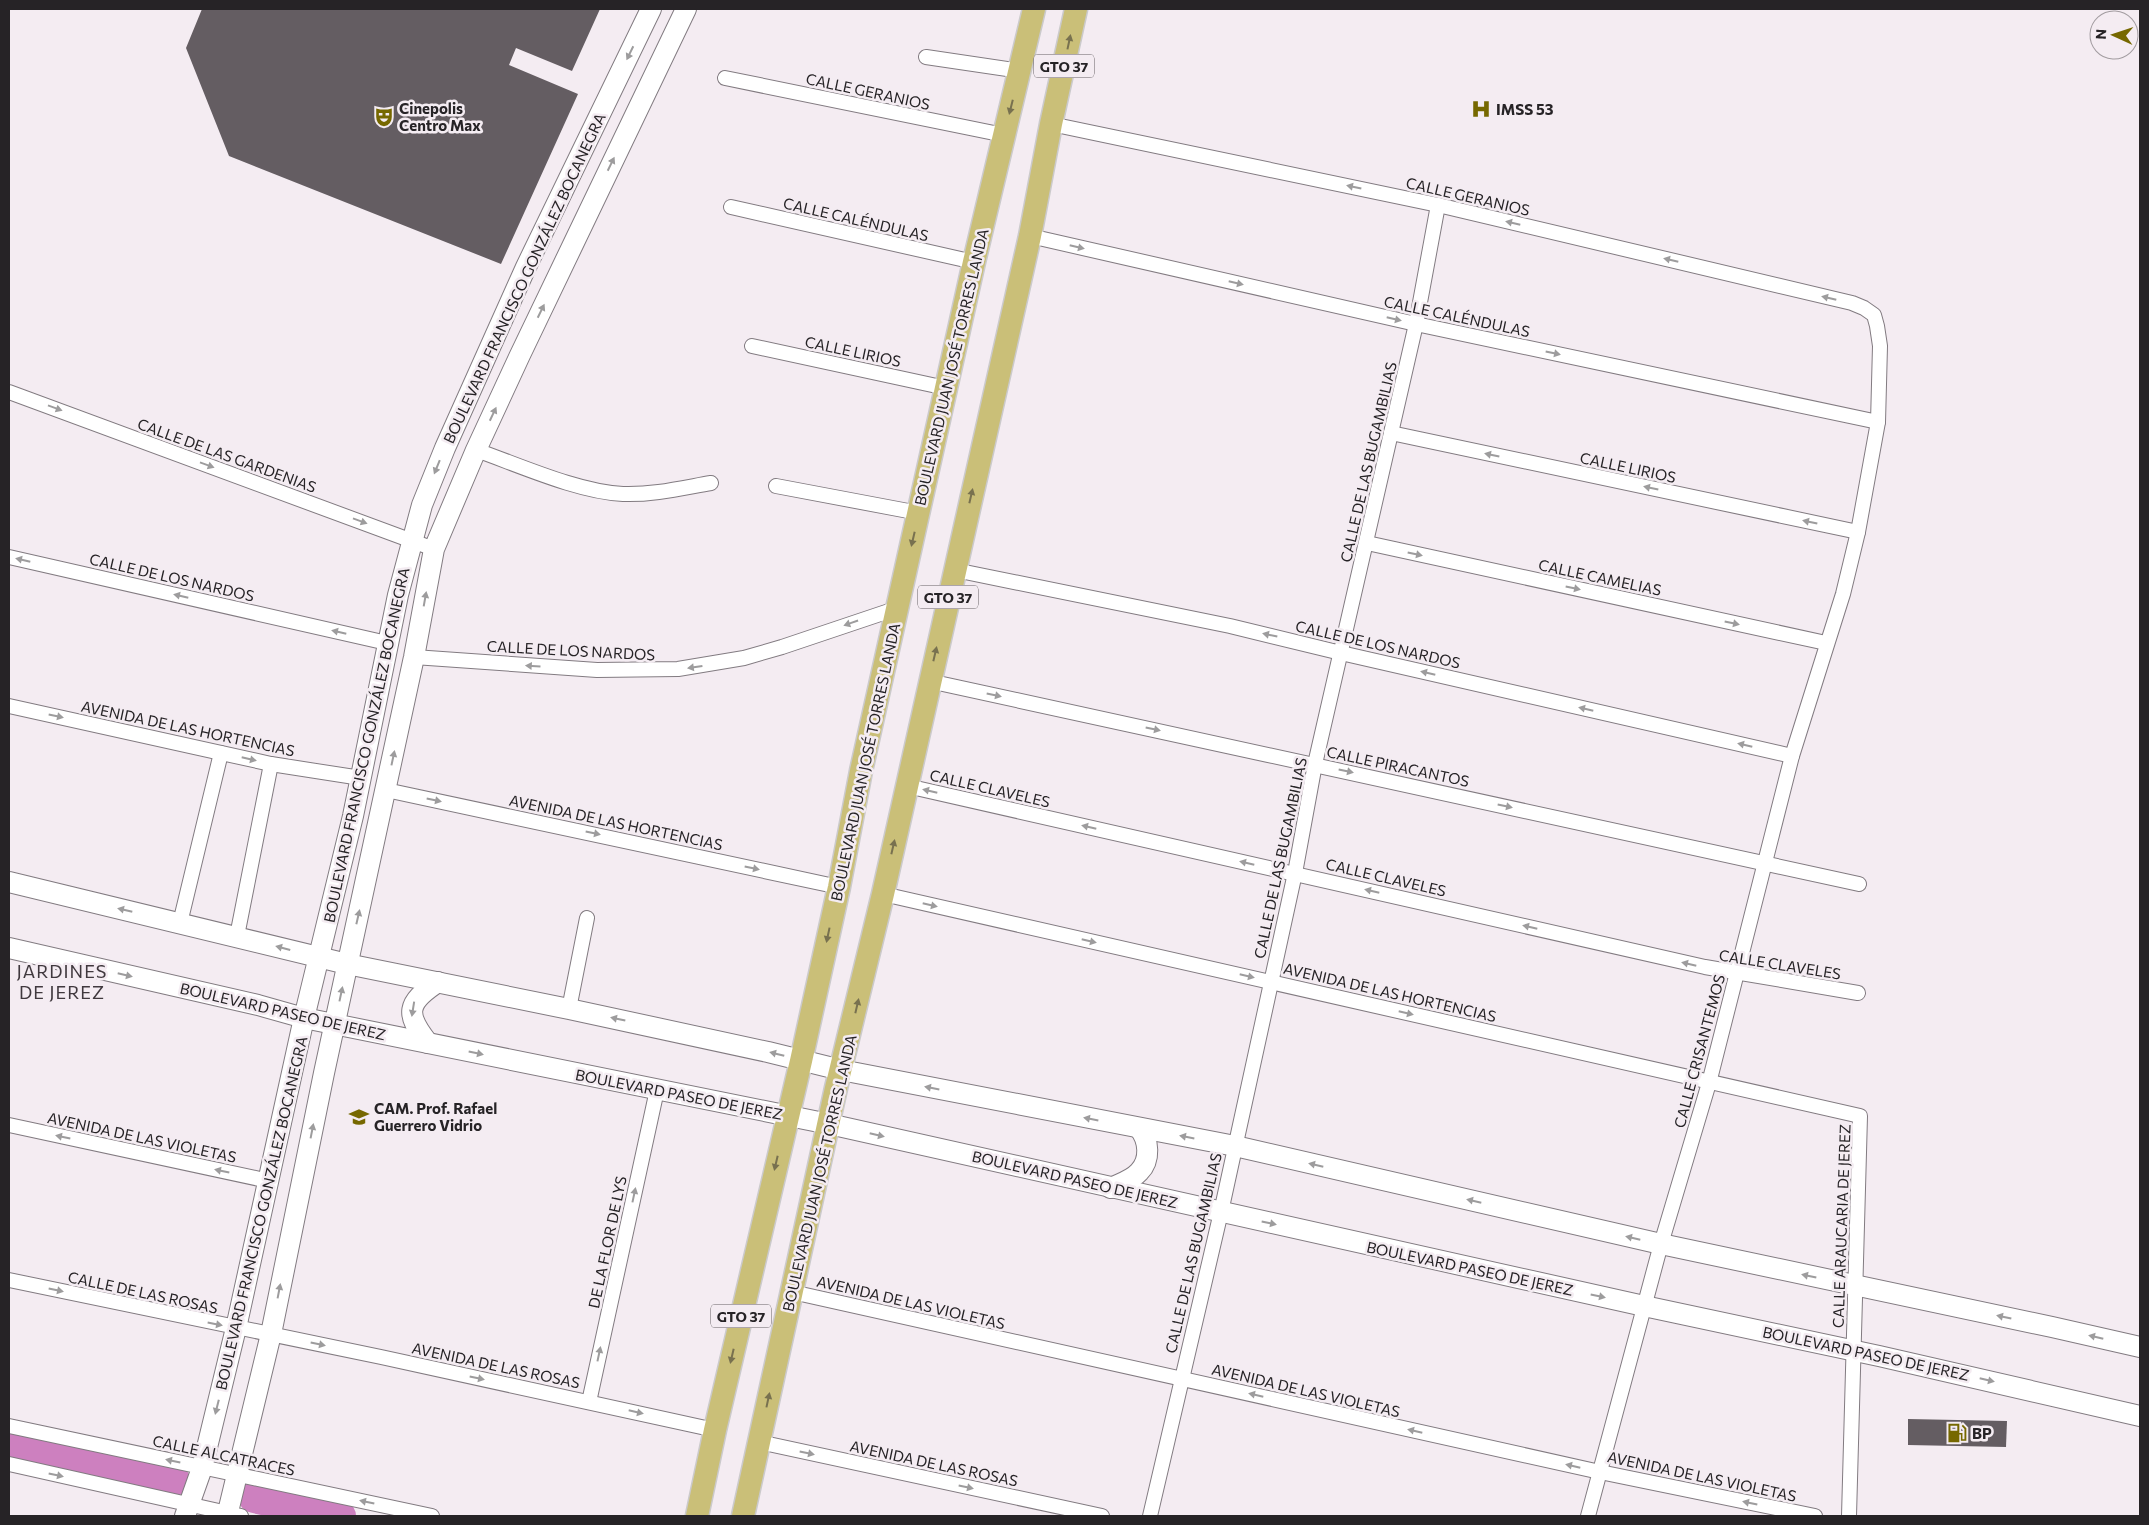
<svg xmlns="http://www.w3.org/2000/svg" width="2149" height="1525" font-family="Commissioner,sans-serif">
  <rect width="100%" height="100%" fill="#f4ecf2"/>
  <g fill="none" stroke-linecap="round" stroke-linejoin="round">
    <g stroke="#cd80bf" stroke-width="32">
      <path d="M9,1443L174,1480"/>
      <path d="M254,1497L340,1516"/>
    </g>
  </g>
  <g fill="#645d62">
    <path d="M202,9H600L572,71L516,48L509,65L578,94L501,264L229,156L186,48Z"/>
    <path d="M1908,1419L2007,1421L2006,1447L1908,1445Z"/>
  </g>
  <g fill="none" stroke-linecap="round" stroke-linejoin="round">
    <defs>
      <g id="minor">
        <path d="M926,57L1020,71"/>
        <path d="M725,78L1004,135"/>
        <path d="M1051,124L1438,205L1852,303L1864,308L1874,315L1877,326L1880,346L1878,422L1858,532L1843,594L1792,756L1709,1083L1661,1244L1588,1516"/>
        <path d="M731,207L974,262"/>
        <path d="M1030,236L1416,324L1878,422"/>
        <path d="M752,346L946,388"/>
        <path d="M9,392L434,549"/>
        <path d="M1391,433L1858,532"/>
        <path d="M476,450C519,465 578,492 623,494C653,495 682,488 711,483"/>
        <path d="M776,486L919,513"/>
        <path d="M1367,543L1826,643"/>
        <path d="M9,557L387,643"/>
        <path d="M955,570L1230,626L1341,653L1792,756"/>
        <path d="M414,657L597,670L678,669L744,658L782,647L898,608"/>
        <path d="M929,681L1859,884"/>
        <path d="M9,706L271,764L361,778"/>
        <path d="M907,786L1705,967L1858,993"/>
        <path d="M386,790L839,887"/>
        <path d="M883,894L1860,1116L1849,1516"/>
        <path d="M180,923L221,753"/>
        <path d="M237,936L271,764"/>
        <path d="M569,1009L587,918"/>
        <path d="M9,1125L269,1181"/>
        <path d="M9,1280L381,1357L715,1430"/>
        <path d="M792,1292L1600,1472L1815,1516"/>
        <path d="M589,1402L657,1090"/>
        <path d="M9,1426L432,1516"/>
        <path d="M759,1442L1102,1516"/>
        <path d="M9,1464L241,1516"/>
        <path d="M1150,1516L1221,1212L1295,873L1315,764L1416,324L1438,205"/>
      </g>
      <g id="secondary">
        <path d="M9,882L347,964L569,1009L768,1052L841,1070L1235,1146L1661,1244L2052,1327L2140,1347"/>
        <path d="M9,948L258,1005L304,1018L829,1124L1644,1306L1879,1356L2140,1416"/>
        <path d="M428,1043C405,1014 406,1003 438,982"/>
        <path d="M1111,1188C1121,1183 1132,1180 1139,1172C1151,1160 1149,1140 1139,1128"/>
        <path d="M185,1516L202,1468L236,1328L304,1018L353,816L398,595L422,505L445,448L526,267L651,9"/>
        <path d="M227,1516L271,1334L324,1073L414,657L434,549L476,450L520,355L686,9"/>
      </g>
      <g id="primary">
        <path d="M697,1516L715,1430L801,1061L839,887L861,771L974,262L1034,9"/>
        <path d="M743,1516L836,1088L883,894L1030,236L1051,124L1076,9"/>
      </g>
    </defs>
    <use href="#minor" stroke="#827b81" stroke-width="16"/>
    <use href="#secondary" stroke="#827b81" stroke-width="22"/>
    <use href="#primary" stroke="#cbcacb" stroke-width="25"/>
    <use href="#minor" stroke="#fff" stroke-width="14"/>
    <use href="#secondary" stroke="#fff" stroke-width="20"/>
    <use href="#primary" stroke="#cabf78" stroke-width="22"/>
  </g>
  <defs><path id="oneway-solid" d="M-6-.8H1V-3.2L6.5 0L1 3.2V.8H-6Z" transform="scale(1.25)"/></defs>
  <g fill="#78714f">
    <use href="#oneway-solid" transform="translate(1069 42) rotate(-78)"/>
    <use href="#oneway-solid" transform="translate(1011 107) rotate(104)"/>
    <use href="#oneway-solid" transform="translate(971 496) rotate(-77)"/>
    <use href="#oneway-solid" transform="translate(913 539) rotate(103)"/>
    <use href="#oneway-solid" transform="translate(935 654) rotate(-77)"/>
    <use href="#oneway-solid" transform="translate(893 847) rotate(-77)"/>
    <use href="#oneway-solid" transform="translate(828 935) rotate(102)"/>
    <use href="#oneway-solid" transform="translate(857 1006) rotate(-77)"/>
    <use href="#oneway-solid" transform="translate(776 1163) rotate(103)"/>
    <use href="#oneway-solid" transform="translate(732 1356) rotate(103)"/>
    <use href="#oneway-solid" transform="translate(768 1400) rotate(-78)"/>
  </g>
  <g fill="#9d9c9d">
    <use href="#oneway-solid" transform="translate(630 53) rotate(116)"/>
    <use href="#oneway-solid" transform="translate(611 164) rotate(-64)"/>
    <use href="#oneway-solid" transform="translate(1354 187) rotate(-168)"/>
    <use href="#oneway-solid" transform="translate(1513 223) rotate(-167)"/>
    <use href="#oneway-solid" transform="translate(1077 247) rotate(13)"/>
    <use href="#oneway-solid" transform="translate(1671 260) rotate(-167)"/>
    <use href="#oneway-solid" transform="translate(1236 283) rotate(13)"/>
    <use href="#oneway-solid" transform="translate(1829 298) rotate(-167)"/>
    <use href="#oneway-solid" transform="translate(541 311) rotate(-64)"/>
    <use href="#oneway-solid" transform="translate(1394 319) rotate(13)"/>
    <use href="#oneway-solid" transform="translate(1553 353) rotate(12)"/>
    <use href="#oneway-solid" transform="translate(55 408) rotate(20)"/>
    <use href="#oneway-solid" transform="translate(493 414) rotate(-65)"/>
    <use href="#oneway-solid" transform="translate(1492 455) rotate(-168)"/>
    <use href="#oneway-solid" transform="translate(207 465) rotate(20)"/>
    <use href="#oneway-solid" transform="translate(437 467) rotate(112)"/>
    <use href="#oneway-solid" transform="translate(1651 488) rotate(-168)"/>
    <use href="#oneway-solid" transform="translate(360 521) rotate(20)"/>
    <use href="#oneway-solid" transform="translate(1810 522) rotate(-168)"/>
    <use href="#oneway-solid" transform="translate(1415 554) rotate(12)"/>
    <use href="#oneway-solid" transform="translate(23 560) rotate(-167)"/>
    <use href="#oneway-solid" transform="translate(1573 588) rotate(12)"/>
    <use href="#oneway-solid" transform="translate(181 596) rotate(-167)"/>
    <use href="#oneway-solid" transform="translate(425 599) rotate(-80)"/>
    <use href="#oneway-solid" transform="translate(851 623) rotate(161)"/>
    <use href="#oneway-solid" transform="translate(1732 623) rotate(12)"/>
    <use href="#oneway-solid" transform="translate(339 632) rotate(-167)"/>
    <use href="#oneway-solid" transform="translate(1270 635) rotate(-168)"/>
    <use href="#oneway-solid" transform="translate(533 666) rotate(-176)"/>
    <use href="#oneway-solid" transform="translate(695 667) rotate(172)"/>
    <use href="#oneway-solid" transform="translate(1428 673) rotate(-167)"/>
    <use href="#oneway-solid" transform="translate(994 695) rotate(12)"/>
    <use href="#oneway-solid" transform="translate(1586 709) rotate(-167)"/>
    <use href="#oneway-solid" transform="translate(56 716) rotate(12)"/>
    <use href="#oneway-solid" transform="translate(1153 729) rotate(12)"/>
    <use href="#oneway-solid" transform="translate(1745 745) rotate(-167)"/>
    <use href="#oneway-solid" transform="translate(393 758) rotate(-78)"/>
    <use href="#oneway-solid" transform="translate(249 759) rotate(13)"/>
    <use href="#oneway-solid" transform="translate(1346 771) rotate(12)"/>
    <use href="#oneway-solid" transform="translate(930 791) rotate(-167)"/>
    <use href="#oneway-solid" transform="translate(434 800) rotate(12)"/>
    <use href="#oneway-solid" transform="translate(1505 806) rotate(12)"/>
    <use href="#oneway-solid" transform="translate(1089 827) rotate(-167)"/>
    <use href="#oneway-solid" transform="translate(593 833) rotate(12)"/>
    <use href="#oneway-solid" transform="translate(1247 863) rotate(-167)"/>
    <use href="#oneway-solid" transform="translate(752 868) rotate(12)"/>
    <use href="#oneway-solid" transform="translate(1372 891) rotate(-167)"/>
    <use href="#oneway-solid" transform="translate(930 905) rotate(13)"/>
    <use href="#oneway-solid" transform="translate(125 910) rotate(-167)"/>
    <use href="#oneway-solid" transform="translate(358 917) rotate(-77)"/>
    <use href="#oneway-solid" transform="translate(1530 927) rotate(-167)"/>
    <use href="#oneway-solid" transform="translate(1089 941) rotate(13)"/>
    <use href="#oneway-solid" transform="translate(283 948) rotate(-165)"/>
    <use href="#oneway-solid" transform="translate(1689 964) rotate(-167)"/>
    <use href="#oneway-solid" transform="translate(125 975) rotate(13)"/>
    <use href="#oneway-solid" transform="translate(1247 976) rotate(13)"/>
    <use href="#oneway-solid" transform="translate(341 994) rotate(-78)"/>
    <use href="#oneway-solid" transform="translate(413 1009) rotate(99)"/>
    <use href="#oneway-solid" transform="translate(1406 1013) rotate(13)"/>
    <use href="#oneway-solid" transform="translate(618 1019) rotate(-168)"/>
    <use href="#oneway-solid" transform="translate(476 1053) rotate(12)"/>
    <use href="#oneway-solid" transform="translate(777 1054) rotate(-166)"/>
    <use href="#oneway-solid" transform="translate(932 1088) rotate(-169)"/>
    <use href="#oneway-solid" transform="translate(1091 1119) rotate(-169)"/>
    <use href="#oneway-solid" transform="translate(312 1131) rotate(-79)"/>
    <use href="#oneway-solid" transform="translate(877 1135) rotate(13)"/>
    <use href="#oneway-solid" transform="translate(63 1137) rotate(-168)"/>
    <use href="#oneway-solid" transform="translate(1187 1137) rotate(-169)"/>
    <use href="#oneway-solid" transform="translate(1316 1165) rotate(-167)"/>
    <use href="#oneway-solid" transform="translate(222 1171) rotate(-168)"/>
    <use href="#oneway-solid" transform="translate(634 1195) rotate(-78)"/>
    <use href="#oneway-solid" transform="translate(1474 1201) rotate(-167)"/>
    <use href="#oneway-solid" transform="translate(1269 1223) rotate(12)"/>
    <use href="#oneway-solid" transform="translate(1633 1238) rotate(-167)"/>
    <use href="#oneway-solid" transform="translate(1809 1276) rotate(-168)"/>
    <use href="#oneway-solid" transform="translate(56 1290) rotate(12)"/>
    <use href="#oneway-solid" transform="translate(279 1291) rotate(-79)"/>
    <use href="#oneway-solid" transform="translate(1598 1296) rotate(12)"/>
    <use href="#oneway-solid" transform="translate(2004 1317) rotate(-168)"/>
    <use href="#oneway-solid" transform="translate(215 1324) rotate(11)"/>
    <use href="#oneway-solid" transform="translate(2096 1337) rotate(-167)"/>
    <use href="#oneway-solid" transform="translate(318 1344) rotate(12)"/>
    <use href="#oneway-solid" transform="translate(599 1354) rotate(-78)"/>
    <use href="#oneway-solid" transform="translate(477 1378) rotate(12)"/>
    <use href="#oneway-solid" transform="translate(1987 1380) rotate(13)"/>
    <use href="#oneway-solid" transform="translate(1256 1395) rotate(-167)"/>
    <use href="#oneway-solid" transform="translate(217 1407) rotate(104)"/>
    <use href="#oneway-solid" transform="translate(636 1412) rotate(13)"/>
    <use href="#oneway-solid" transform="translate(1415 1431) rotate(-167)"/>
    <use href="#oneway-solid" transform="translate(807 1453) rotate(12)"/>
    <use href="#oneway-solid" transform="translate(173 1461) rotate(-168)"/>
    <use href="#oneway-solid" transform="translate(1573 1466) rotate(-167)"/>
    <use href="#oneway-solid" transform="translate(56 1475) rotate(12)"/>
    <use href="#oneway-solid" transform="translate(966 1487) rotate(12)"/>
    <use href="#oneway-solid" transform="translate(367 1502) rotate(-168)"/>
    <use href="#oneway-solid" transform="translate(1750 1503) rotate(-168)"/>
  </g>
  <defs>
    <symbol id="hospital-bare" viewBox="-9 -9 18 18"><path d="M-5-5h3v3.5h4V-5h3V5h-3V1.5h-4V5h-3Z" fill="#766800" stroke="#f4ecf2" stroke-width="2.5" paint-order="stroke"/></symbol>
    <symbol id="theatre-bare" viewBox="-9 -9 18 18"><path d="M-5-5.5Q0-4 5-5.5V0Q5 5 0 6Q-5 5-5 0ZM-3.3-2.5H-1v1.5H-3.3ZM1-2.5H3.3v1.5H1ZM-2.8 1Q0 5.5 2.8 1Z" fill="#766800" stroke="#f4ecf2" stroke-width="2.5" paint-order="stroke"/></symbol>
    <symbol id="school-bare" viewBox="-9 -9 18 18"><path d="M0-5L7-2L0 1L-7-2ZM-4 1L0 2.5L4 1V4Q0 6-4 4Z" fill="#766800" stroke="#f4ecf2" stroke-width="2.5" paint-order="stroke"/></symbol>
    <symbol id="fuel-bare" viewBox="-9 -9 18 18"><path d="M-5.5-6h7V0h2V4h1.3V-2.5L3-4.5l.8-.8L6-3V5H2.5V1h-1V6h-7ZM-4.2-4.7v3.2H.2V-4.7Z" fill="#766800" stroke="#f4ecf2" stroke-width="2.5" paint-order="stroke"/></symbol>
  </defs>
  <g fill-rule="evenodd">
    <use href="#hospital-bare" x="1467" y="95" width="28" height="28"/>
    <use href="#theatre-bare" x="370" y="103" width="28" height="28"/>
    <use href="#school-bare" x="345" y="1103" width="28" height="28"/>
    <use href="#fuel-bare" x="1943" y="1419" width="28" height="28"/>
  </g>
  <g text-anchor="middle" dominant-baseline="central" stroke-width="5" stroke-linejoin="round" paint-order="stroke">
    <g fill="#f4ecf2" stroke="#645f63" stroke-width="1">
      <rect x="1034" y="54.5" width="60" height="23" rx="4"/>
      <rect x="918" y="585.5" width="60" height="23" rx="4"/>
      <rect x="711" y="1304.5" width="60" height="23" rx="4"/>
    </g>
    <g font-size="14" font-weight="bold" fill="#262326">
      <text x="1064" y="66">GTO 37</text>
      <text x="948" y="597">GTO 37</text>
      <text x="741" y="1316">GTO 37</text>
    </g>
    <g font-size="15" fill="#262326" stroke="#f4ecf2">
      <text transform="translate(868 91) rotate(12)">CALLE GERANIOS</text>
      <text transform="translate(1468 196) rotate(13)">CALLE GERANIOS</text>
      <text transform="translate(856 219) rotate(13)">CALLE CALÉNDULAS</text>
      <text transform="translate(524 278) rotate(-65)">BOULEVARD FRANCISCO GONZÁLEZ BOCANEGRA</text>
      <text transform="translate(1457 316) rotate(12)">CALLE CALÉNDULAS</text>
      <text transform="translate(853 351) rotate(12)">CALLE LIRIOS</text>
      <text transform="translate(951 367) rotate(-77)">BOULEVARD JUAN JOSÉ TORRES LANDA</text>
      <text transform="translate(227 455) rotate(20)">CALLE DE LAS GARDENIAS</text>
      <text transform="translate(1368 462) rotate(-77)">CALLE DE LAS BUGAMBILIAS</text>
      <text transform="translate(1628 467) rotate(12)">CALLE LIRIOS</text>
      <text transform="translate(172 577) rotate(13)">CALLE DE LOS NARDOS</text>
      <text transform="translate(1600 577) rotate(12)">CALLE CAMELIAS</text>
      <text transform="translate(1378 644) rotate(13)">CALLE DE LOS NARDOS</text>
      <text transform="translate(571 650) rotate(3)">CALLE DE LOS NARDOS</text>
      <text transform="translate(188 728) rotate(12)">AVENIDA DE LAS HORTENCIAS</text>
      <text transform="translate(366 745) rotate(-78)">BOULEVARD FRANCISCO GONZÁLEZ BOCANEGRA</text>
      <text transform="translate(865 762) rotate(-78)">BOULEVARD JUAN JOSÉ TORRES LANDA</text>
      <text transform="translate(1398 766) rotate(12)">CALLE PIRACANTOS</text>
      <text transform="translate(990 788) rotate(13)">CALLE CLAVELES</text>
      <text transform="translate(616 822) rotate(12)">AVENIDA DE LAS HORTENCIAS</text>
      <text transform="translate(1280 858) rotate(-78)">CALLE DE LAS BUGAMBILIAS</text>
      <text transform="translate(1386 877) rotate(13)">CALLE CLAVELES</text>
      <text transform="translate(1780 964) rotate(9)">CALLE CLAVELES</text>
      <text transform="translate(1390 992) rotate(13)">AVENIDA DE LAS HORTENCIAS</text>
      <text transform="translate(283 1011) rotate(13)">BOULEVARD PASEO DE JEREZ</text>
      <text transform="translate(1699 1051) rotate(-75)">CALLE CRISANTEMOS</text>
      <text transform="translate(679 1094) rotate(11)">BOULEVARD PASEO DE JEREZ</text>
      <text transform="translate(142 1137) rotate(12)">AVENIDA DE LAS VIOLETAS</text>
      <text transform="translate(819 1173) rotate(-77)">BOULEVARD JUAN JOSÉ TORRES LANDA</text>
      <text transform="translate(1075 1179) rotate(13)">BOULEVARD PASEO DE JEREZ</text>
      <text transform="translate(261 1213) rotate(-77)">BOULEVARD FRANCISCO GONZÁLEZ BOCANEGRA</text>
      <text transform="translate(1841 1226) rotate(-88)">CALLE ARAUCARIA DE JEREZ</text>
      <text transform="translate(607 1242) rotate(-78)">DE LA FLOR DE LYS</text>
      <text transform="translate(1193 1253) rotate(-77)">CALLE DE LAS BUGAMBILIAS</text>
      <text transform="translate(1470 1268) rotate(12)">BOULEVARD PASEO DE JEREZ</text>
      <text transform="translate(143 1292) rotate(12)">CALLE DE LAS ROSAS</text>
      <text transform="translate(911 1302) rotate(13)">AVENIDA DE LAS VIOLETAS</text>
      <text transform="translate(1866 1353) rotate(12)">BOULEVARD PASEO DE JEREZ</text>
      <text transform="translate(496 1365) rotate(12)">AVENIDA DE LAS ROSAS</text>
      <text transform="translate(1306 1390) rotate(13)">AVENIDA DE LAS VIOLETAS</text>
      <text transform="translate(224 1455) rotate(12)">CALLE ALCATRACES</text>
      <text transform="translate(934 1463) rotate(12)">AVENIDA DE LAS ROSAS</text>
      <text transform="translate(1702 1476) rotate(12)">AVENIDA DE LAS VIOLETAS</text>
    </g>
    <g font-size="15" font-weight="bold" fill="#262326" stroke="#f4ecf2" text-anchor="start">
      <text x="399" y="108">Cinepolis<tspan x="399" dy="17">Centro Max</tspan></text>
      <text x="1496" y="109">IMSS 53</text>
      <text x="374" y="1108">CAM. Prof. Rafael<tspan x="374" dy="17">Guerrero Vidrio</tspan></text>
      <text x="1972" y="1433">BP</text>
    </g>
    <g font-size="18" letter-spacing="1" fill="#40393e" stroke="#f4ecf2">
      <text x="62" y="971">JARDINES<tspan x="62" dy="21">DE JEREZ</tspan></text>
    </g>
  </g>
  <rect width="2149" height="1525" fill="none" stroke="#262326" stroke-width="20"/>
  <g transform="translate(2114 35) rotate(273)"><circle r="24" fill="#f4ecf2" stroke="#a29ca0"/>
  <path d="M0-4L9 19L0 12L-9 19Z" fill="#766800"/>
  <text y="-8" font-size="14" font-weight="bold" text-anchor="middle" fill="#262326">N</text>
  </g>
</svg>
